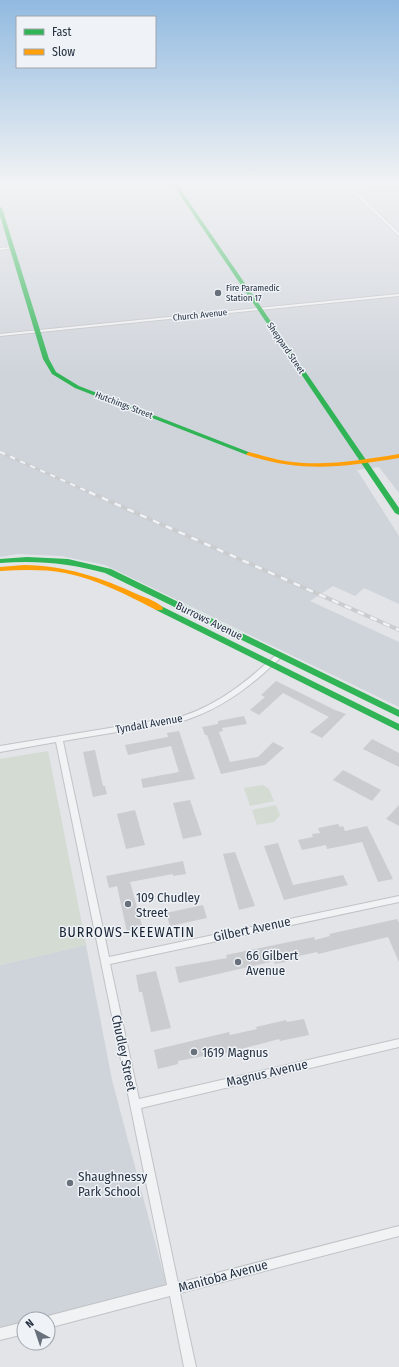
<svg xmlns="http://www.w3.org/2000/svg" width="399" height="1367" font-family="'Fira Sans Condensed',sans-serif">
  <rect width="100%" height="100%" fill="#e2e4e7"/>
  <g fill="#cfd4db">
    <path d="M0,183H399V493L379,467L357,470L399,536V604L364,588L355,596L333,586L310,601L399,642V707L105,565L61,556L18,554L0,557Z"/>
    <path d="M86,945L112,1080L167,1287L46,1319H24V1325L0,1331V965Z"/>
  </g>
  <g fill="#d3dbd2">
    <path d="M48,751L86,945L0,965V759Z"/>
    <path d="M263,785L269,789L274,801L250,806L244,788Z"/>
    <path d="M276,805L280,815L274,822L257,825L252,810Z"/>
  </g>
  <g fill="#cacccf">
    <path d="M364,183H399V191L374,193Z"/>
    <path d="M276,681L335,710L346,714L322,738L310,732L329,717L283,693L259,715L250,710L265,697L261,695Z"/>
    <path d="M244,716L247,724L222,728L223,731L219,732L230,762L258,757L273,742L284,748L265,765L221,774L207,735H205L202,727L218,724V721Z"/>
    <path d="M179,731L195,779L143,788L141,779L179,772L171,746L128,755L125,745L168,737L167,733Z"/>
    <path d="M372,739L399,753V767L363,749Z"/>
    <path d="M95,750L103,786H105L107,794L93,797L83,752Z"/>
    <path d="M343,770L381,790L372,801L333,780Z"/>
    <path d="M190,800L202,835L183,839L173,803Z"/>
    <path d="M399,805V826L386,819Z"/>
    <path d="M135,810L145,845L126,849L117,814Z"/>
    <path d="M338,824L340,827L343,826L345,831L367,826L393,879L378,882L362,842L327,849L326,845L302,850L298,840L313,837L312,834L320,833L318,828Z"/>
    <path d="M278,843L293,885L343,875L348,885L284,900L264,846Z"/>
    <path d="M235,852L255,906L239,910L223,854Z"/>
    <path d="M183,861L186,874L173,876V874L130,882L143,929L127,932L117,886L109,888L106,876Z"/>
    <path d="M203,905L207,918L170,926L166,913Z"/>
    <path d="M397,919L399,923V962L388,937L318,954L317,952L294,957L295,960L275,964L274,961L179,983L175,967L227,958L226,955L289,942L314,937L315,940L330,936L329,934Z"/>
    <path d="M156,971L171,1028L151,1032L142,992H139L136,975Z"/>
    <path d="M304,1019L309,1035L280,1041L279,1039L215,1056L214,1054L178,1061V1064L158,1069L154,1050L229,1032L230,1035L257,1029L256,1027L286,1020L287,1022Z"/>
  </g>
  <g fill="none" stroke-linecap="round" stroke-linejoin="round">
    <defs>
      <g id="street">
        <path d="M343,183H347L399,233V236Z"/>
        <path d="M12,247L13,248L0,250V248Z"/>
        <path d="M399,294V296L0,336V334Z"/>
        <path d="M277,654H279L282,656C277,662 270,667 264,673C240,694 215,711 183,721L63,741L109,957L399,896V902L110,964L139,1099L399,1039V1047L141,1108L178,1283L399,1226V1236L180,1293L196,1367H184L170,1296L48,1328V1319H43L48,1316L167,1285L56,742L0,752V746L183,716C221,703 247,681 277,654Z"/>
        <path d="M24,1322V1334L0,1340V1328Z"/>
      </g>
    </defs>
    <use href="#street" stroke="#c0c2c5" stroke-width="2"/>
    <use href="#street" fill="#f1f2f3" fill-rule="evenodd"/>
    <g fill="#30b455" fill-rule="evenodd">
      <path d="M172,183H176L399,508V515L395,513Z"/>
      <path d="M0,207L2,208L49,359L56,372L79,386L251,453V455H247L75,388L52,374L43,359L0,216Z"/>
      <path d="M27,557L68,559L111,569L399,710V717L105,573C70,563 36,560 0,563V559Z"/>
      <path d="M159,605L399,724V731L156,610L155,608L156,606Z"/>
    </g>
    <g fill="#ff9f0a" fill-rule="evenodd">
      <path d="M249,452C261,455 273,459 285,461C323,467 362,460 399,454V458C344,467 301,473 247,455L246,454Z"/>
      <path d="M24,565C67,566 100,577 139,595C147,598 158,602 163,608L162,610H156C127,595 97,579 65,573C43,569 22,570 0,571V567Z"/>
    </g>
    <defs>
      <path id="rail-far1" d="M0,452L91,493"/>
      <path id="rail" d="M89,492L399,630"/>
    </defs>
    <use href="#rail-far1" stroke="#caccce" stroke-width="3"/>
    <use href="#rail" stroke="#caccce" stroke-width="4"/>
    <use href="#rail-far1" stroke="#eff3f7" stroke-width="2" stroke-dasharray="5.5" stroke-linecap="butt"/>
    <use href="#rail" stroke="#eff3f7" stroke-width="2.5" stroke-dasharray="7" stroke-linecap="butt"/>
  </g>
  <linearGradient id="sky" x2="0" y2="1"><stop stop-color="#91bae0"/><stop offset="0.49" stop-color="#f2f3f4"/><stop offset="1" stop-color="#f2f3f4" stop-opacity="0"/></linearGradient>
  <rect width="399" height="375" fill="url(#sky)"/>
  <g fill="#68707c" stroke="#eff3f7" stroke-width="1.5">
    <circle cx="218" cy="293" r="4"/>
    <circle cx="128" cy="904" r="4"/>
    <circle cx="238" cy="962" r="4"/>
    <circle cx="194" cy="1052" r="4"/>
    <circle cx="70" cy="1183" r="4"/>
  </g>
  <g text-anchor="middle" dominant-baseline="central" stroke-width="3" stroke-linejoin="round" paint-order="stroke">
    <g font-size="9" fill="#273242" stroke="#eff3f7" text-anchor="start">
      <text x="226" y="288">Fire Paramedic<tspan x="226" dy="10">Station 17</tspan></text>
    </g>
    <g font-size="9" fill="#273242" stroke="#eff3f7">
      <text transform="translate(200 315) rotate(-6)">Church Avenue</text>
      <text transform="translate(286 348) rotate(56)">Sheppard Street</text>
      <text transform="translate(124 405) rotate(21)">Hutchings Street</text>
    </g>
    <g font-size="11" fill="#273242" stroke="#eff3f7">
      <text transform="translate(209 621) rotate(26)">Burrows Avenue</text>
      <text transform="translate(149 724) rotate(-10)">Tyndall Avenue</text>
    </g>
    <g font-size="13" fill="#273242" stroke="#eff3f7" text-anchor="start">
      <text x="136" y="897">109 Chudley<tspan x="136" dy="15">Street</tspan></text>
      <text x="246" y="955">66 Gilbert<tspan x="246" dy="15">Avenue</tspan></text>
      <text x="202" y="1052">1619 Magnus</text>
      <text x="78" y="1176">Shaughnessy<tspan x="78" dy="15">Park School</tspan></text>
    </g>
    <g font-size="13" fill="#273242" stroke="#eff3f7">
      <text transform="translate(252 929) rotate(-12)">Gilbert Avenue</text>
      <text transform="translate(124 1053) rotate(78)">Chudley Street</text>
      <text transform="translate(267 1073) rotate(-13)">Magnus Avenue</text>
      <text transform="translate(223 1276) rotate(-15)">Manitoba Avenue</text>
    </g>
    <g font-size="14" letter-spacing="1" fill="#192333" stroke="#eff3f7">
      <text x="127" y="932">BURROWS–KEEWATIN</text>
    </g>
  </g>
  <rect x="16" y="16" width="140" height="52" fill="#eff3f7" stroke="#9fa6af"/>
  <rect x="24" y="29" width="20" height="6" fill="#30b455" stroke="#9fa6af"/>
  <text x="52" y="36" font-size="12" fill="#273242">Fast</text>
  <rect x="24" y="49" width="20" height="6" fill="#ff9f0a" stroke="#9fa6af"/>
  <text x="52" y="56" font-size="12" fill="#273242">Slow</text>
  <g transform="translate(36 1331) rotate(320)"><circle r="19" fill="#eff3f7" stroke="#9fa6af"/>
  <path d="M0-3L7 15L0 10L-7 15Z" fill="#68707c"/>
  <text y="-6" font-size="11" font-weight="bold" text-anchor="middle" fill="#273242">N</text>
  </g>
</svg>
